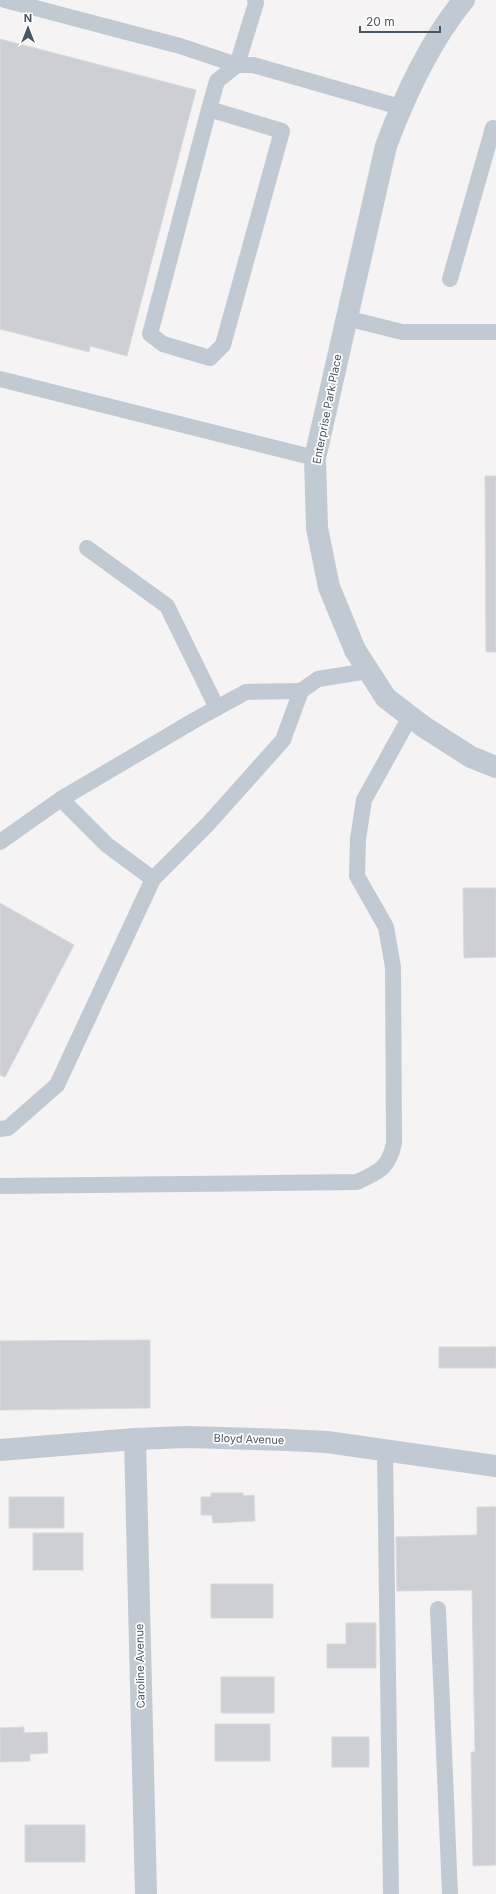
<svg xmlns="http://www.w3.org/2000/svg" width="496" height="1894" font-family="Inter,sans-serif">
  <rect width="100%" height="100%" fill="#f5f3f3"/>
  <g fill="#cdcfd5" stroke="#d7d9de">
    <path d="M0,39L196,90L127,356L90,346L89,352L0,329Z"/>
    <path d="M485,476H496V652H486Z"/>
    <path d="M463,888H496V957L464,958Z"/>
    <path d="M0,903L74,945L5,1077L0,1075Z"/>
    <path d="M150,1340V1408L0,1410V1341Z"/>
    <rect x="439" y="1347" width="57" height="21"/>
    <path d="M211,1493H243V1496L254,1495L255,1521L213,1523L212,1515H201V1497H211Z"/>
    <rect x="9" y="1497" width="55" height="31"/>
    <path d="M477,1507H496V1865L473,1866L471,1752H475L472,1590L397,1591L396,1537L477,1535Z"/>
    <rect x="33" y="1533" width="50" height="37"/>
    <rect x="211" y="1584" width="62" height="34"/>
    <path d="M346,1623H376V1668H327V1644H346Z"/>
    <rect x="221" y="1677" width="53" height="36"/>
    <rect x="215" y="1724" width="55" height="37"/>
    <path d="M24,1727V1733L47,1732L48,1753L30,1754V1761L0,1762V1728Z"/>
    <rect x="332" y="1737" width="37" height="30"/>
    <rect x="25" y="1825" width="60" height="37"/>
  </g>
  <g fill="none" stroke-linecap="round" stroke-linejoin="round">
    <g stroke="#c1cad2" stroke-width="16">
      <path d="M5,0L180,46L237,65L256,3L255,0"/>
      <path d="M209,109L282,131L223,345L210,358L163,344L150,334L209,109L217,81L237,65H253L400,107"/>
      <path d="M450,279L493,128"/>
      <path d="M346,318L402,332H496"/>
      <path d="M0,379L315,458"/>
      <path d="M87,548L167,606L217,708"/>
      <path d="M61,799L107,845L153,879L208,824L283,740L301,691L318,679L368,671"/>
      <path d="M0,842L61,799L195,720L246,692L301,691"/>
      <path d="M0,1129L8,1128L57,1085L153,879"/>
      <path d="M0,1186L357,1182C379,1172 389,1168 394,1143L393,967L386,927L357,876L358,839L364,800L410,717"/>
      <path d="M385,1451L391,1894"/>
      <path d="M438,1609L450,1894"/>
    </g>
    <g stroke="#c1cad2" stroke-width="22">
      <path d="M464,0C429,42 405,95 386,146L315,458L317,528L329,587L355,650L386,698L424,727L471,757L496,767"/>
      <path d="M135,1439L146,1894"/>
      <path d="M0,1450L135,1439L187,1437L287,1440L327,1442L496,1466"/>
    </g>
  </g>
  <g text-anchor="middle" dominant-baseline="central" stroke-width="3.5" stroke-linejoin="round" paint-order="stroke">
    <g font-size="11" fill="#4a5661" stroke="#fff">
      <text transform="translate(327 409) rotate(-79)">Enterprise Park Place</text>
      <text transform="translate(249 1439) rotate(2)">Bloyd Avenue</text>
      <text transform="translate(140 1666) rotate(-91)">Caroline Avenue</text>
    </g>
  </g>
  <g transform="translate(28 28)" stroke="#ffffff" stroke-width="3" paint-order="stroke">
  <path d="M0-3L7 15L0 10L-7 15Z" fill="#4a5661"/>
  <text y="-6" font-size="11" font-weight="bold" text-anchor="middle" fill="#4a5661">N</text>
  </g>
  <path d="M360 26v6h80v-6" fill="none" stroke="#4a5661" stroke-width="2"/>
  <text x="366" y="26" font-size="12" fill="#4a5661" stroke="#ffffff" stroke-width="3" paint-order="stroke">20 m</text>
</svg>
